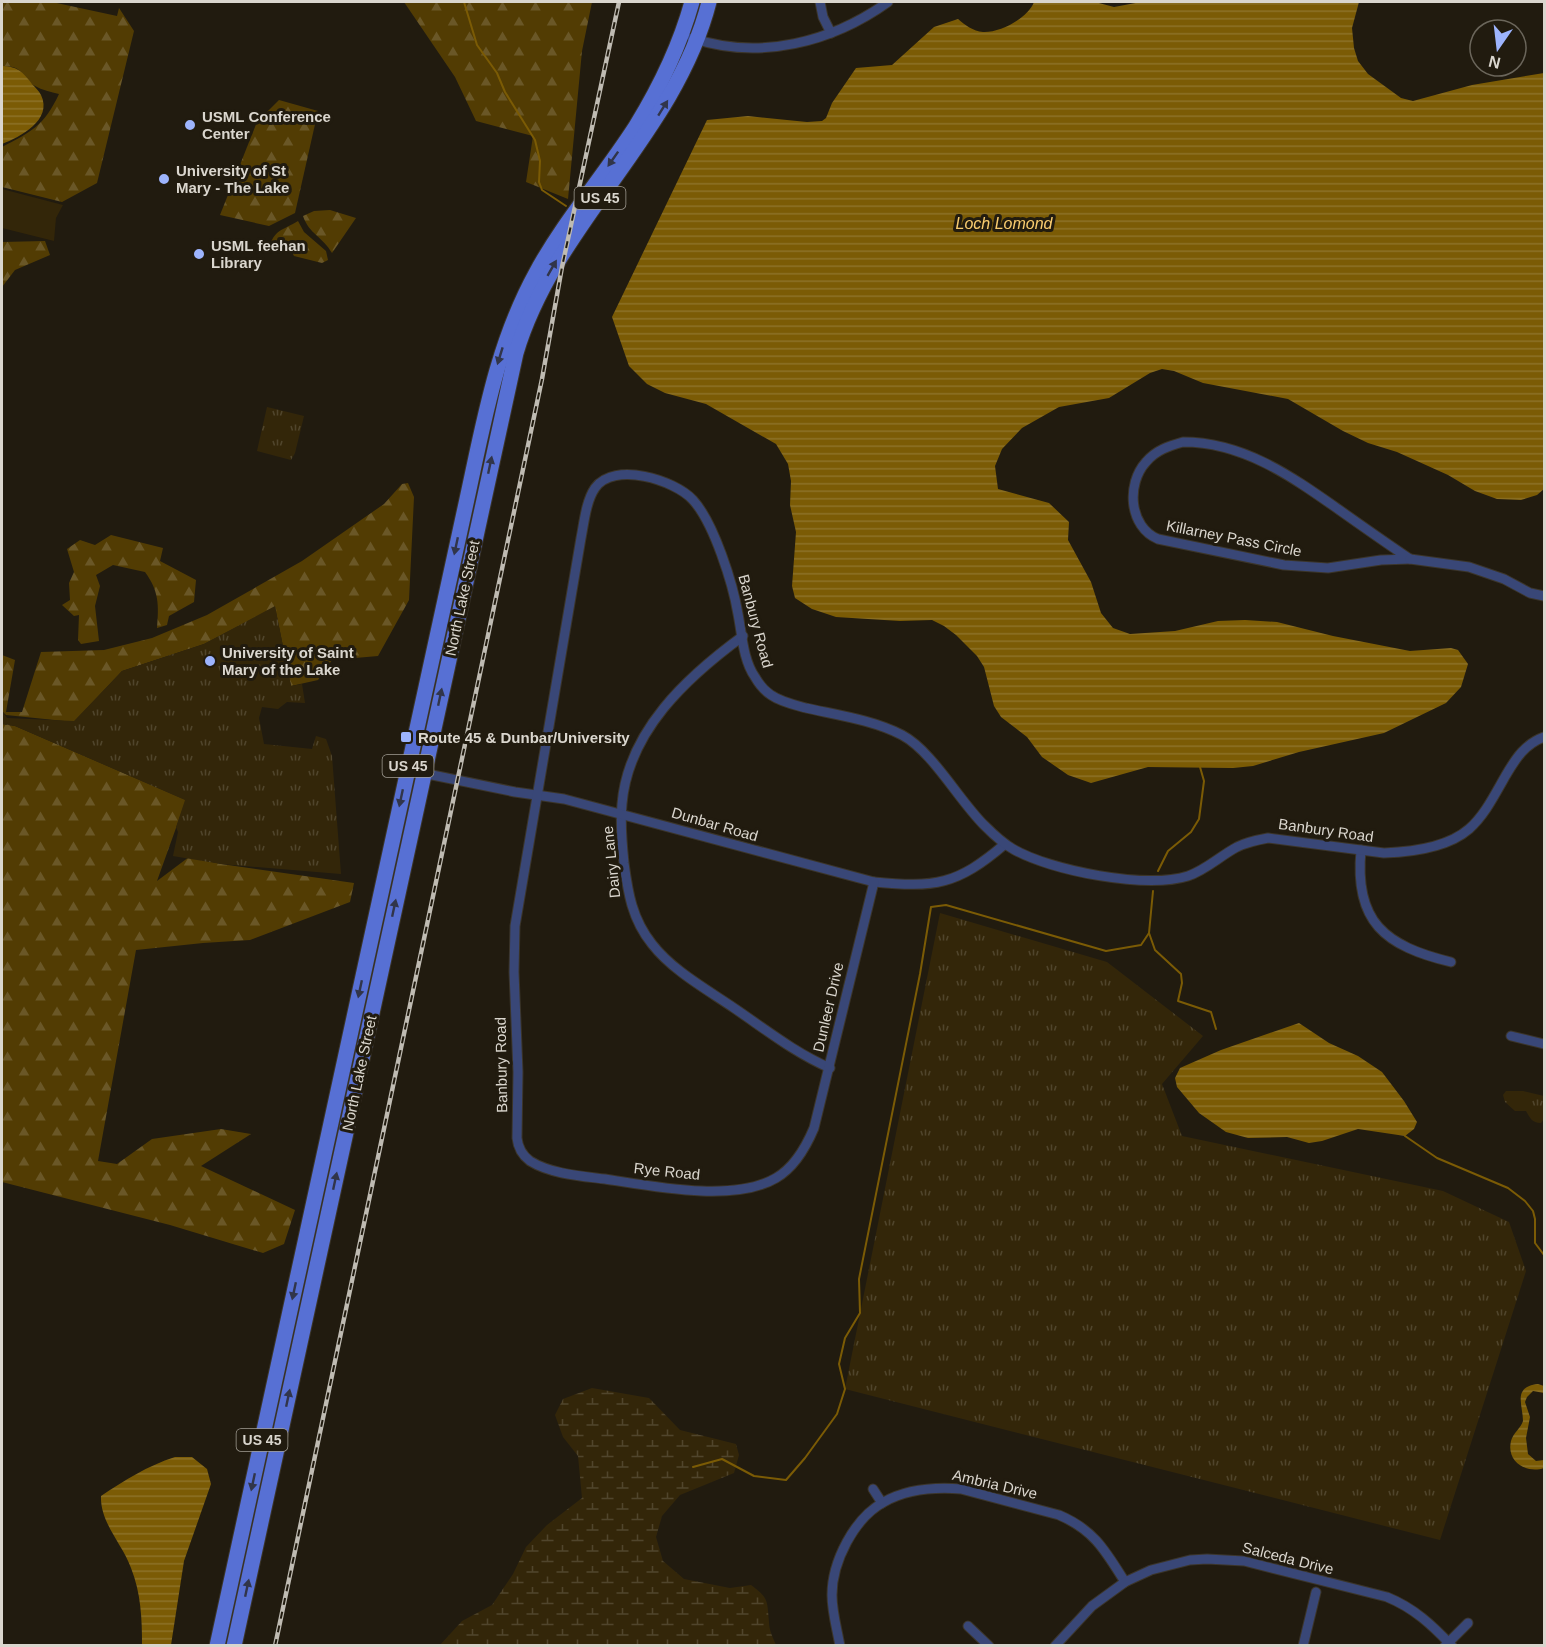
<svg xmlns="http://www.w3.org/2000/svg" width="1546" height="1647" font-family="Arial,sans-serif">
  <defs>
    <pattern id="forest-firs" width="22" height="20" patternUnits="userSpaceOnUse" patternTransform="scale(1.5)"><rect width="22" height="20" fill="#523c03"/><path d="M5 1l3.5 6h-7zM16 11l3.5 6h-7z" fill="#6a5727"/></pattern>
    <pattern id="wetland-marsh" width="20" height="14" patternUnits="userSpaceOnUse" patternTransform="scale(1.5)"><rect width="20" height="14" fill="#332609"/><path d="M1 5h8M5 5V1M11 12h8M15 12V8" fill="none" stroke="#50452c"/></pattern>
    <pattern id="park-tufts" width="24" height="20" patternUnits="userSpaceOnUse" patternTransform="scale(1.5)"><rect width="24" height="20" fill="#332609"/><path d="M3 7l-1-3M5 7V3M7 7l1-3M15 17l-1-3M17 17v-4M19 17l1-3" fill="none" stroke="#50452c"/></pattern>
    <pattern id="water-rules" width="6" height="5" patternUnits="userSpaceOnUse" patternTransform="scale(1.5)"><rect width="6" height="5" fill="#7b5b05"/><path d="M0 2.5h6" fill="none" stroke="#8d7228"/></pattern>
  </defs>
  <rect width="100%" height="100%" fill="#211b0f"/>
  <path fill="#332609" d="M2,189L63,205L56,218L54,241L2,228Z"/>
  <g fill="url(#forest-firs)">
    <path d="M2,2H52L117,16L119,8L134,31L97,183L62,202L2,187V147C31,132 44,126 59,94C51,92 42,90 35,86C19,77 26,66 2,66Z"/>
    <path d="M404,2H592L582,51L568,199L526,182L533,136L476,121L455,77Z"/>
    <path d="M279,100L318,111L295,213L269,226L220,215L257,122Z"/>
    <path d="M330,210L356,218L332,253C323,237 309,234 303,216L314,211Z"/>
    <path d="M298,221L304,232L326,251L328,260L322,263L294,256L288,244L269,249C274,229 282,231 298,221Z"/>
    <path d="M45,241L50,255L15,270L2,287V242Z"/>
    <path d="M408,483L414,497L409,600L378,656L332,660L318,680L291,686L275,607L204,644L122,671L74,722L6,715L2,711V655L15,660L6,712H22L41,652L104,650L152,638L207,615L302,561L384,504L402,484Z"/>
    <path d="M111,535L163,548L160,561L196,580L194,602L169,616L167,625L157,628C159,605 159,591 145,572L113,565L96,575L100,586L95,606L99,641L81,644L78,640L79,615L74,616L62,605L70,600L69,583L74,572L67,549L80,540L95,545Z"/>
    <path d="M2,724L15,726L186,800L157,881L189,857L221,864L354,883L350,902L250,940L203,943L136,950L98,1161L117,1164L152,1139L221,1129L251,1134L201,1166L295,1210L284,1244L263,1253L170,1225L2,1182Z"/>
  </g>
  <path fill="url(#wetland-marsh)" d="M592,1388L649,1398L680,1430L736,1444L739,1455L734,1473L680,1495L662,1516L656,1537L663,1561L684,1579L730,1588L751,1585C769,1598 767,1601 769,1622C769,1630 773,1638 776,1645H440L462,1621L492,1605L513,1574L526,1547L547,1525L582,1498L578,1456L563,1437L555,1415L563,1399Z"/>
  <g fill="url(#park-tufts)">
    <path d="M267,407L304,416L295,453L291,460L257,451Z"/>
    <path d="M275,606L291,686L302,684L305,703L287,702L278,709L262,707L259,718L264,744L312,749L316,736L326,739L332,756L341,874L221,864L173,856L178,832L176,827L185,800L15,726L2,724V711L7,718L74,721L122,671L204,644Z"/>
    <path d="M940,913L1107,962L1203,1036L1162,1084L1182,1136L1443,1191L1509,1222L1526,1271L1440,1540L845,1389Z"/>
    <path d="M1506,1091H1523L1544,1096V1119L1541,1123C1532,1123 1530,1118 1526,1111H1515L1505,1102L1503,1095Z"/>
  </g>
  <g fill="url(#water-rules)">
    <path d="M1034,2H1095L1114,7L1141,2H1359L1352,28L1354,48L1358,61L1368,74L1401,98L1413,101L1472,85L1544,73V489L1537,495L1521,500L1497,499L1475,491L1448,475L1397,452L1368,443L1343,431L1288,399L1203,383L1174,371L1162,369L1150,373L1109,398L1059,407L1022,428L1002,449L995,466L998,489L1049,503L1069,522L1068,540L1091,582L1101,613L1113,628L1130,634L1175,631L1218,621L1245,620L1277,622L1333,636L1410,651L1451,648L1458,650L1468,664L1461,687L1446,703L1384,733L1299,752L1253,766L1233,768L1148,767L1091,783L1068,775L1042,757L1027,737L1001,717L994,706L984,667L977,656L956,635L944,626L932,620L900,621L836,617L812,609L795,598L792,586L796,532L790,505L791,481L788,464L776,444L706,404L665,393L647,384L629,366L612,317L707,120L748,116L807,122L822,121L826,118L832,103L856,68L892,65L934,27L958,19C965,25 973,31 983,32C1000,33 1028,18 1034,2Z"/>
    <path d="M2,66C17,66 23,72 32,84C35,87 39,91 41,95C53,120 20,137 2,144Z"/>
    <path d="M1299,1023L1329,1043L1358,1056L1382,1072L1404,1101L1417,1122L1414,1129L1405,1136L1358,1129L1322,1141L1309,1143L1287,1137L1248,1138L1226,1132L1199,1113L1177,1087L1175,1078L1180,1068L1221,1050Z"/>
    <path d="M1538,1384L1544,1386V1393L1533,1391L1527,1397L1525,1402L1530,1417L1526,1438L1528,1454L1536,1461L1544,1460V1468C1527,1474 1506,1462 1511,1441C1513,1433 1521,1428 1523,1421C1523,1405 1512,1387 1538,1384Z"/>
    <path d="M175,1457H192L207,1469L211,1484L184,1561L171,1645H142C142,1619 141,1593 131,1568C122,1543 100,1523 101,1496C125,1480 147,1466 175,1457Z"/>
  </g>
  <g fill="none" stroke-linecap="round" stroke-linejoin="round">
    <g stroke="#7b5b05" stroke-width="2">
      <path d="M464,2L477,45L497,73L505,92L535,140L540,161L539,182L542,190L566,206"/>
      <path d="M1158,871L1168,851L1191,832L1199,819L1204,781L1200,767"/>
      <path d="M1153,891L1149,933L1155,950L1181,974L1182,983L1178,1001L1211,1012L1216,1029"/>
      <path d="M1405,1136L1437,1158L1508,1188L1525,1201L1533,1211L1535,1219V1243L1544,1255"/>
      <path d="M693,1467L722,1459L754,1476L786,1480L805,1458L837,1414L845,1389L839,1364L845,1338L860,1313L859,1279L920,974L931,907L946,905L1106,951L1141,945L1149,933"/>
    </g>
    <defs>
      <g id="minor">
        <path d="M820,2L823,17L831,33"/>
        <path d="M692,38C760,61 832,42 888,2"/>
        <path d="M1183,442C1243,442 1291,476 1338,509C1362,526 1386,543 1410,559L1381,560L1328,568L1284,565L1158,539C1129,527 1126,484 1146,462C1156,450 1169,446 1183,442Z"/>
        <path d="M1410,559L1469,567L1504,579L1530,593L1544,596"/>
        <path d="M743,636C687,677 628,731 622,804C620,824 622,844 624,863C628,893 632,919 652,944C672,970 706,989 734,1008C765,1029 795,1053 830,1068"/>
        <path d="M408,770L515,792L564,799L874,882C935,888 957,885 1005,844"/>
        <path d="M1361,850C1354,922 1385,946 1451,962"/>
        <path d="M874,882L814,1128C806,1147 795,1167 776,1178C734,1203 651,1186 605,1179C581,1176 551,1174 530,1161C522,1155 518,1148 517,1138L518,1072L514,972L515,926L581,538C584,523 586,501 595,488C614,461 675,480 693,500C714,523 733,584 738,614C742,634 743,660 755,677C759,684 765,691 771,695C781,702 795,705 806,708C837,715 873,720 902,735C932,751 958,799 984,825C993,834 1002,843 1013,849C1051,871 1146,889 1188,876C1206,870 1220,856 1237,847C1247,842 1257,840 1268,838L1384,853C1412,852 1447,848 1469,829C1485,815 1495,794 1506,775C1516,758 1525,744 1544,737"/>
        <path d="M1511,1036L1544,1044"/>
        <path d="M873,1489L882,1503"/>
        <path d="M968,1626L989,1646"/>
        <path d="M840,1646C837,1629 832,1612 832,1595C832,1562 854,1518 884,1502C907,1489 935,1487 961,1489L1059,1515C1094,1530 1105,1550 1125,1582"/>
        <path d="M1055,1646L1092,1606L1125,1582L1151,1570L1190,1560L1207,1559L1244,1561L1387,1597C1414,1608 1432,1625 1452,1646"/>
        <path d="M1303,1646L1316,1592"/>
        <path d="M1445,1646L1468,1623"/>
      </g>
      <g id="primary">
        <path d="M217,1646L467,499C484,421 497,344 536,273C564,221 604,176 636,126C660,87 680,45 692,2"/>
        <path d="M234,1646L516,353C555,222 675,135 709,2"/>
      </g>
    </defs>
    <use href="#minor" stroke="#3b352a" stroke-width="11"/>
    <use href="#primary" stroke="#3b352a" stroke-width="17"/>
    <use href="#minor" stroke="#394777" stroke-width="9"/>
    <use href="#primary" stroke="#5770d4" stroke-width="15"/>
    <defs>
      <path id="rail" d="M275,1646L542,379L562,267L619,2"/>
    </defs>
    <use href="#rail" stroke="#bfbbb2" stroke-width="4.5"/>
    <use href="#rail" stroke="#211b0f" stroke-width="2" stroke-dasharray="7" stroke-linecap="butt"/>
  </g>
  <defs><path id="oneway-solid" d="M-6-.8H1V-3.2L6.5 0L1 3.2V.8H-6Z" transform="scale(1.5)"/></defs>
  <g fill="#31354a">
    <use href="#oneway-solid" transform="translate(663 108) rotate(-58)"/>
    <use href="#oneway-solid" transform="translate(613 159) rotate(125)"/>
    <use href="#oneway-solid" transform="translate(552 268) rotate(-60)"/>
    <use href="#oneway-solid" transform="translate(500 356) rotate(107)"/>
    <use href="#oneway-solid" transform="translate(490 465) rotate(-78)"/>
    <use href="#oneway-solid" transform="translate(456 546) rotate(102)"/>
    <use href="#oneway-solid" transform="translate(440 697) rotate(-78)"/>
    <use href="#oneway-solid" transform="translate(401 798) rotate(102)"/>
    <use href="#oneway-solid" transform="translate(394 908) rotate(-78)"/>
    <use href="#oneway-solid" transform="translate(360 989) rotate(102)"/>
    <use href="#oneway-solid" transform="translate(335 1181) rotate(-78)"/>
    <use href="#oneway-solid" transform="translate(294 1291) rotate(102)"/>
    <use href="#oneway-solid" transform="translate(288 1398) rotate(-78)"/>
    <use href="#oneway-solid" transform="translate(253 1482) rotate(102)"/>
    <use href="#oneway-solid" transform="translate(247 1588) rotate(-78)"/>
  </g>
  <g fill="#9db4fd" stroke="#211b0f" stroke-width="2">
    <circle cx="190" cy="125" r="6"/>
    <circle cx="164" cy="179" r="6"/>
    <circle cx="199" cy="254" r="6"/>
    <circle cx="210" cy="661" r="6"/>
    <rect x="400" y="731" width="12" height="12" rx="3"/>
  </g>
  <g text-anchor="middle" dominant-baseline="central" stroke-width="6" stroke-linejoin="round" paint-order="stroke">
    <g fill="#211b0f" stroke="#a29e95" stroke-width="1.5">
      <rect x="574.5" y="187" width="51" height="22" rx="4.5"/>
      <rect x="382.5" y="755" width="51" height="22" rx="4.5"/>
      <rect x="236.5" y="1429" width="51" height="22" rx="4.5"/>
    </g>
    <g font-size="14" font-weight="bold" fill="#dad6ce">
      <text x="600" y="198">US 45</text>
      <text x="408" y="766">US 45</text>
      <text x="262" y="1440">US 45</text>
    </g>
    <g font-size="15" font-weight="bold" fill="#dad6ce" stroke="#211b0f" text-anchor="start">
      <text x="202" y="116">USML Conference<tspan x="202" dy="17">Center</tspan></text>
      <text x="176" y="170">University of St<tspan x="176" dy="17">Mary - The Lake</tspan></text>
      <text x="211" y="245">USML feehan<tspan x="211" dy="17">Library</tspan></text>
      <text x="222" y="652">University of Saint<tspan x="222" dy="17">Mary of the Lake</tspan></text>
      <text x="418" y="737">Route 45 &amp; Dunbar/University</text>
    </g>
    <g font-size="15" fill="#dad6ce" stroke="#211b0f">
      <text transform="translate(1234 538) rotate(11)">Killarney Pass Circle</text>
      <text transform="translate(462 598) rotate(-78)">North Lake Street</text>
      <text transform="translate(756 621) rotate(75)">Banbury Road</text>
      <text transform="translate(715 824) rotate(16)">Dunbar Road</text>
      <text transform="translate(1326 830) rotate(8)">Banbury Road</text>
      <text transform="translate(611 862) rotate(-96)">Dairy Lane</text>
      <text transform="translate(828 1007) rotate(-77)">Dunleer Drive</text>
      <text transform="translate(501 1065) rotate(-91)">Banbury Road</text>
      <text transform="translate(359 1073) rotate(-78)">North Lake Street</text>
      <text transform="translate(667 1171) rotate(6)">Rye Road</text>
      <text transform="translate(995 1484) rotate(13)">Ambria Drive</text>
      <text transform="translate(1288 1558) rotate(14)">Salceda Drive</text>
    </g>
    <g font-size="16" font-style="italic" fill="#f9cc6f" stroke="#211b0f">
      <text x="1004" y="223">Loch Lomond</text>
    </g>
  </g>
  <rect width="1546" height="1647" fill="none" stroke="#dad6ce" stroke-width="6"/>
  <g transform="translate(1498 48) rotate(194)"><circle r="28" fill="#211b0f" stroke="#6b665b" stroke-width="1.5"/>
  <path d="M0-4.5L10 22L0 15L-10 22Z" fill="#9db4fd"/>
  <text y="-9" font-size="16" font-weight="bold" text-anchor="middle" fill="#dad6ce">N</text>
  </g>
</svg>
